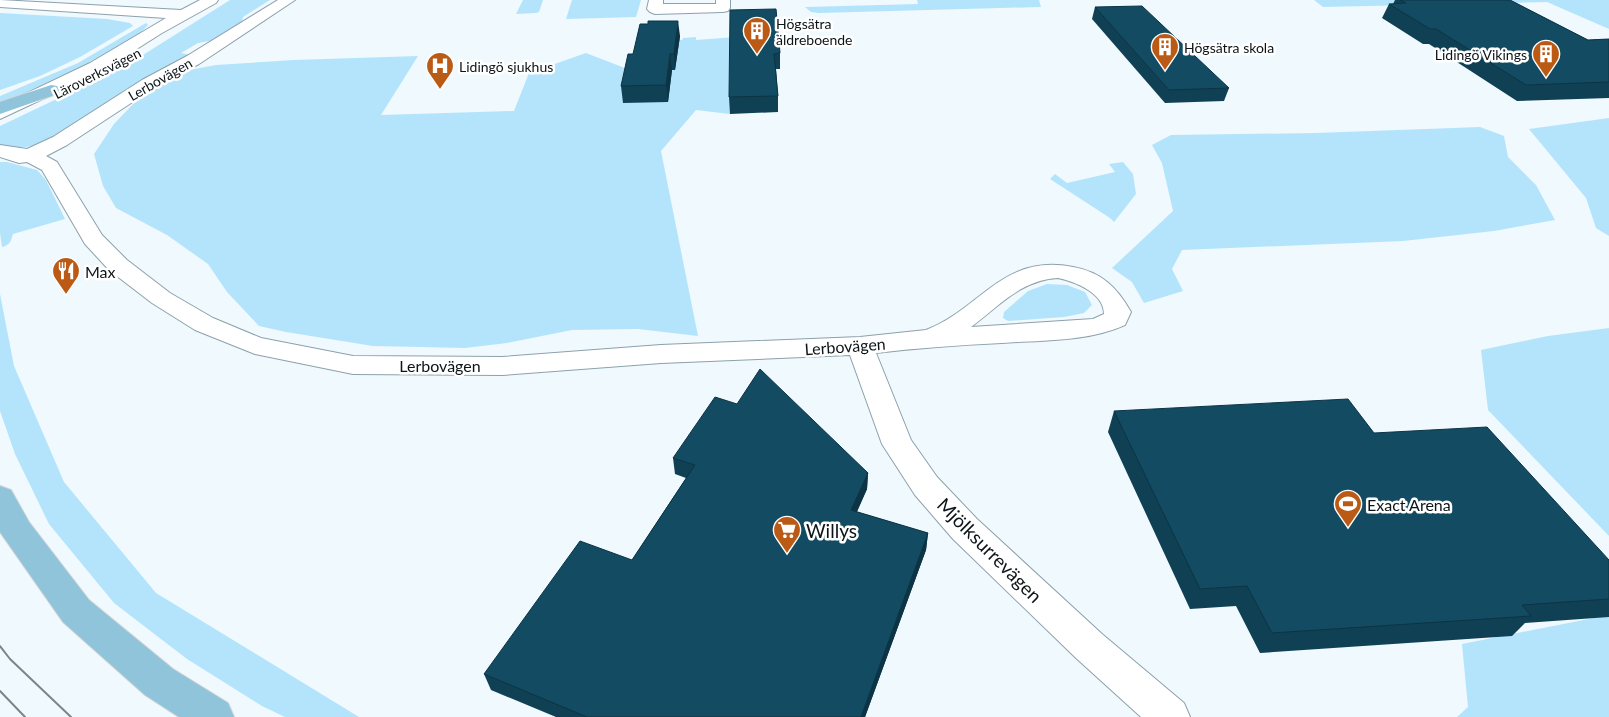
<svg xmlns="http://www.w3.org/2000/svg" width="1609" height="717" font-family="Lato,sans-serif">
  <rect width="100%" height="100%" fill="#f0f9fe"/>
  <g fill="#b3e4fc">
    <path d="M230,0H270L243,17L242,22L221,39L198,43L181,53L192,55L126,89L79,124L41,144L26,147H0V126L124,67Z"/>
    <path d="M523,0H543L539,12L536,13L516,14Z"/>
    <path d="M572,0H641L636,17L566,19Z"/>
    <path d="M917,0H1039L1041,7L819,13L811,12L805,7L918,4Z"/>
    <path d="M1314,0H1609V29L1547,2L1323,7Z"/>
    <path d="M0,13L107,19L130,23L133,26L80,57L40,76L0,90Z"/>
    <path d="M146,23L148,25L138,35L86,64L0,105V96L78,63Z"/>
    <path d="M696,37V40L736,37L731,69L730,114L696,110L661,151L698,336L638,329L572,330L507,343L465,348L373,346L286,332L259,326L227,292L208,264L167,235L116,208L103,186L94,154L114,124L134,103L163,83L189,70L216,65L294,60L418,56L381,115L514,111L529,73L586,53L630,70L667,102L672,70H675L679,40H682L683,38Z"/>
    <path d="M1609,118V236L1596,228L1586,198L1529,129Z"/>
    <path d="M1480,127L1504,136L1508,157L1536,185L1555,220L1494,231L1403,241L1182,250L1172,269L1183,291L1144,303L1132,282L1112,268L1173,211L1162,163L1152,145L1171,135L1316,133Z"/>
    <path d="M0,162H7L37,170L46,180L65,219L13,234C11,241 10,245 2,247L0,233Z"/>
    <path d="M1123,162L1133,174L1136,194L1114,222L1110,218L1050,179L1055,174L1067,183L1115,172L1109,164Z"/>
    <path d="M1047,284L1067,285L1085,292L1092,305L1084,313L1064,317L1008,321L1003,318L1004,312L1028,291Z"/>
    <path d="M0,294L14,366L64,482L156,593L359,717H285L262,706L187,659L114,603L49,524L15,454L0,411Z"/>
    <path d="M1609,328V536L1488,410L1481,350L1548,336Z"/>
    <path d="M1609,615V717H1457L1468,707L1462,644Z"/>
  </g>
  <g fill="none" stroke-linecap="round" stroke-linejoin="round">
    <defs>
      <g id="minor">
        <path d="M0,0L181,10L200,0H218L216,3L162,33L102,71L0,119V106L90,63L166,18L0,7Z"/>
        <path d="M278,0H295L199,64L154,88L67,145L46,156L57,162L102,235L127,260L170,293L213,318L261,338L353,356L502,357L661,345L860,337L926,330C981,309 1003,253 1073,267C1101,272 1117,287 1131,312L1125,325C1087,342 1043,340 1002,343C960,345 918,348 876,353L911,440L937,477L977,519L1102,634L1184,703L1190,717H1141L1076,658L953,539L915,495L882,444L850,355L661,363L502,375L353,374L255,354L195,330L152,303L109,270L85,244L42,170L27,162L19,163L0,157V145L27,149L53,137L142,80L187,56ZM1058,278C1076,282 1104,293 1104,314L1093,319L971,327C999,306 1021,280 1058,278Z"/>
        <path d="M649,0H663V4H716V0H730V8L728,11L723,12L655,14L650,12L647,9Z"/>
      </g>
      <g id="major">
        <path d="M51,85L57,86L60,90L57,94L0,114V102Z"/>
        <path d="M0,486L11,490L29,522L89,600L173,669L228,703L234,717H179L145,695L63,622L0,532Z"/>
      </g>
    </defs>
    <use href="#minor" stroke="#8ca1ab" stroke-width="2"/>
    <use href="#major" stroke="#d3d5d5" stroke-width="2"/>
    <use href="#minor" fill="#fff" fill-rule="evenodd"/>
    <use href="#major" fill="#8fc4da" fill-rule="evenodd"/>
    <g stroke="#7c8488" stroke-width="2">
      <path d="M0,646L10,659L71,717"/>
      <path d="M0,691L25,717"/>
    </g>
  </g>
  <g fill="#104054">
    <path d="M1395,0H1510L1588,40L1609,39V98L1517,101L1429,44H1423L1382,18L1389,4H1393Z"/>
    <path d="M1095,7L1229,88L1224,101L1165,103L1092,19Z"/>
    <path d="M776,9L780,53V69H776L778,96V112L730,114L729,97Z"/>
    <path d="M648,24L680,36L675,70H672L668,102L623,103L621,86L633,54Z"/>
    <path d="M1114,411L1374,433L1609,560V617L1525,623L1512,636L1260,653L1236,606L1190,609L1108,432Z"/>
    <path d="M673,458L868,473L867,489L857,512L928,533L926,550L865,717H556L491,690L484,674L632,560L686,478L675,474Z"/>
  </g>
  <g fill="#0d3445">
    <path d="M678,21L680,36L675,70L674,54Z"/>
    <path d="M670,54L672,70L668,102L666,85Z"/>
    <path d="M868,473L867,489L850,526L851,510Z"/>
    <path d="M928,533L926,550L865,717H861Z"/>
  </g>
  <g fill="#134b62" stroke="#0d3445">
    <path d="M1400,0H1510L1588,40L1609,39V82L1526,85L1436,29H1430L1389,4L1406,3Z"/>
    <path d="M1142,6L1229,88L1169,90L1095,7Z"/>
    <path d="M776,9L780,53L774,54L778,96L729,97L730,10Z"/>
    <path d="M648,21H678L674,54H670L666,85L621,86L628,54H633L640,24H648Z"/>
    <path d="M760,369L868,473L851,510L928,533L861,717H587L484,674L580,541L632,560L695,465L673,458L715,397L737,404Z"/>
    <path d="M1348,399L1374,433L1487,427L1609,560V599L1522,605L1531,616L1272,633L1247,586L1200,589L1114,411Z"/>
  </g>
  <defs>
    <symbol id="building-pin" viewBox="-11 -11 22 30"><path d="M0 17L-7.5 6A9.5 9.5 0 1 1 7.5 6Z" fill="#ba5a15" stroke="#fff"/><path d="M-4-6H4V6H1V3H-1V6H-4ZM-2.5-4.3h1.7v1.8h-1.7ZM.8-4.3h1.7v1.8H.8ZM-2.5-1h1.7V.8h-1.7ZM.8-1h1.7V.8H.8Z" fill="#fff"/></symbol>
    <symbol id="hospital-pin" viewBox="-11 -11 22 30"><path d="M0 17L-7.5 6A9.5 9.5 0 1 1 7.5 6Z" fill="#ba5a15" stroke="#fff"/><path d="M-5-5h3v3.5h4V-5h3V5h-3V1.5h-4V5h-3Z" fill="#fff"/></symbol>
    <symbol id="restaurant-pin" viewBox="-11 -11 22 30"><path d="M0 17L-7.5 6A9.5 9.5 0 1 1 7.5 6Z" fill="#ba5a15" stroke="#fff"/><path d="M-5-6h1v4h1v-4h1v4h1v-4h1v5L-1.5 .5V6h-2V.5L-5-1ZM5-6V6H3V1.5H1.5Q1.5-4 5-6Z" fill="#fff"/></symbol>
    <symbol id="stadium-pin" viewBox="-11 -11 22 30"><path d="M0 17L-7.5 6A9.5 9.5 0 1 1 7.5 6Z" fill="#ba5a15" stroke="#fff"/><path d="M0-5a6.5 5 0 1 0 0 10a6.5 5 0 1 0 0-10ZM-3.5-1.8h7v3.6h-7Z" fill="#fff"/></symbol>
    <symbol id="supermarket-pin" viewBox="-11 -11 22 30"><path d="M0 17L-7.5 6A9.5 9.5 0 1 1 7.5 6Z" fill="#ba5a15" stroke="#fff"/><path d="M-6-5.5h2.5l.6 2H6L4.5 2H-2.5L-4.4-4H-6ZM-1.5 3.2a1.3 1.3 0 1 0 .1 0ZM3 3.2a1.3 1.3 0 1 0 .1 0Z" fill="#fff"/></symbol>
  </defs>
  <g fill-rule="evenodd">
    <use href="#building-pin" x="741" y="15" width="32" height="43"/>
    <use href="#building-pin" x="1149" y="31" width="32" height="43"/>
    <use href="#building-pin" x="1530" y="38" width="32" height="43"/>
    <use href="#hospital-pin" x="424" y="50" width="32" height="43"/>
    <use href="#restaurant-pin" x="50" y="255" width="32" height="43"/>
    <use href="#stadium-pin" x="1332" y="488" width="32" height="43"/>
    <use href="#supermarket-pin" x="771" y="514" width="32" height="43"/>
  </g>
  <g text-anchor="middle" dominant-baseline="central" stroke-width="5" stroke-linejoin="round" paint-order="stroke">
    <g font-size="14" fill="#0c1417" stroke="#fff" text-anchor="start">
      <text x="776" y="23">Högsätra<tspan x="776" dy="16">äldreboende</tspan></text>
      <text x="1184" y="47">Högsätra skola</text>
      <text x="1527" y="54" text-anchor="end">Lidingö Vikings</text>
      <text x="459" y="66">Lidingö sjukhus</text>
    </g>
    <g font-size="14" fill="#0c1417" stroke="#fff">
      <text transform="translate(97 73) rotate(-27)">Läroverksvägen</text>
      <text transform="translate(160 79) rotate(-30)">Lerbovägen</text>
    </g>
    <g font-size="16" fill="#0c1417" stroke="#fff" text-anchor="start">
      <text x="85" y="271">Max</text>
      <text x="1367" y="504">Exact Arena</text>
    </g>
    <g font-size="16" fill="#0c1417" stroke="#fff">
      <text transform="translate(845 346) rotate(-4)">Lerbovägen</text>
      <text x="440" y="365">Lerbovägen</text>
    </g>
    <g font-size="19" fill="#0c1417" stroke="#fff" text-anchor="start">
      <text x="806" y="530">Willys</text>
    </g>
    <g font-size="19" fill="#0c1417" stroke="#fff">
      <text transform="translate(990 550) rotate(45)">Mjölksurrevägen</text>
    </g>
  </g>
</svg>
